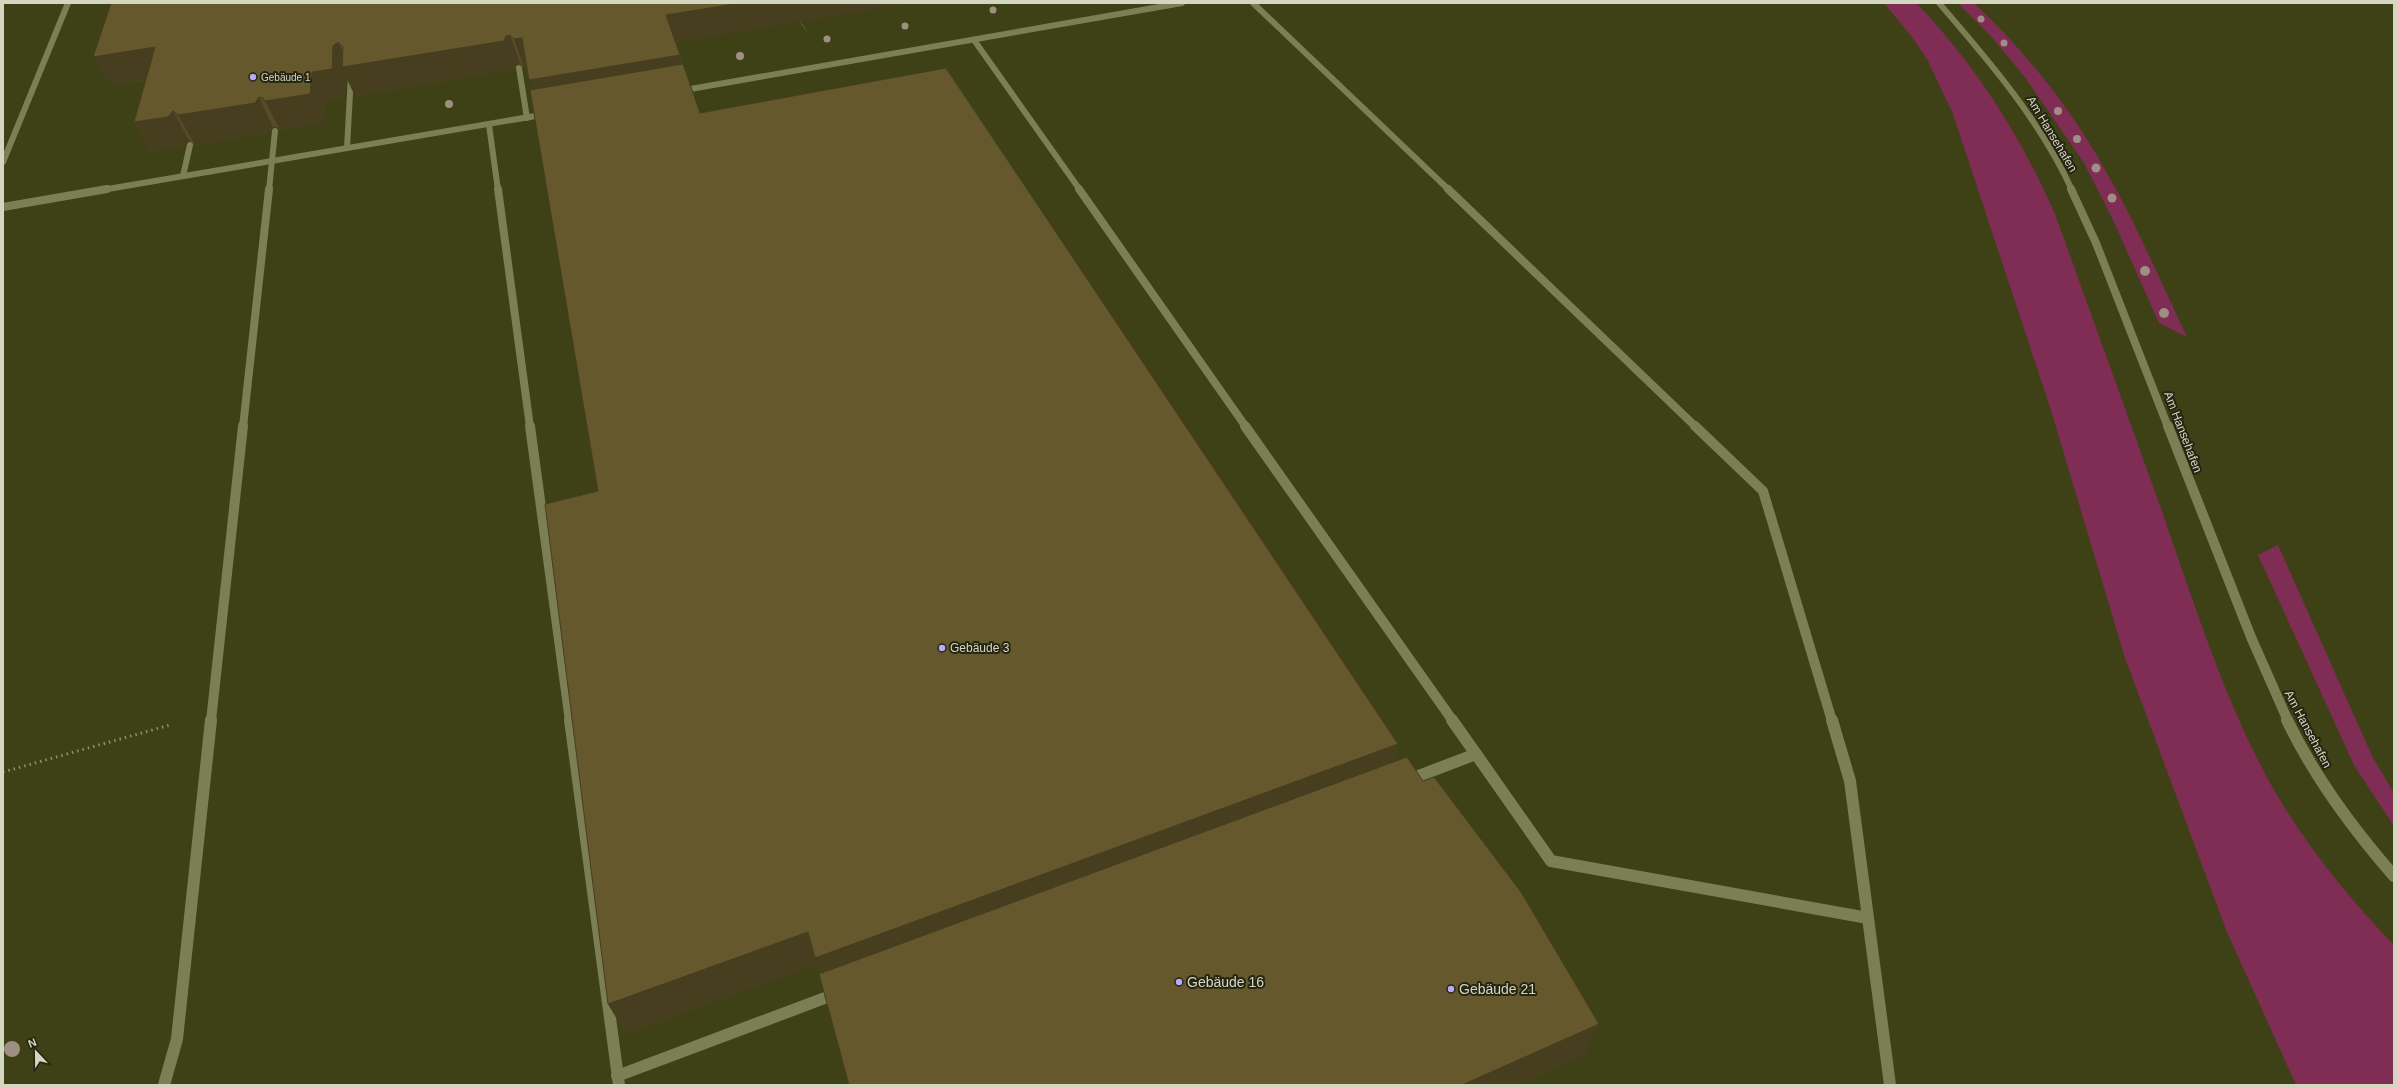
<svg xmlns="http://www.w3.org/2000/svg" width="2397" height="1088" font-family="Helvetica,sans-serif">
  <rect width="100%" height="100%" fill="#3e4015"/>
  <g fill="#802d56">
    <path d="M1884,3H1916C1976,65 2020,135 2055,214C2090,311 2125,408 2160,506C2193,599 2225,704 2274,790C2306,845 2349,899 2394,945V1085H2296L2227,932L2125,658L2050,407L1953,114L1927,59L1912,37Z"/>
    <path d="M1958,3H1974C2024,50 2069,106 2103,166C2135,221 2160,280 2187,337L2159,323L2113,220L2084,163L2024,76L1990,35Z"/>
    <path d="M2278,545L2373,758L2394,793V826L2355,767L2258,555Z"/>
  </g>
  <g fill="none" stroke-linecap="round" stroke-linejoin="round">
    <path stroke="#8d906f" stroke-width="1.5" stroke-dasharray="0.5 2" stroke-linecap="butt" d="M801,22L806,31"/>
    <path stroke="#8d906f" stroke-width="3" stroke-dasharray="1.5 4" stroke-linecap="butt" d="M3,772L170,725"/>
    <g stroke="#7b7f53" stroke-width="6">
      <path d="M1253,3L1449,190"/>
      <path d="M974,40L1080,190"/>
      <path d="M519,68L527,118"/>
      <path d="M679,91L1182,3"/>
      <path d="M489,125L498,190"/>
      <path d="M347,148L351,75"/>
      <path d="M3,162L68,3"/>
      <path d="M183,176L190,145"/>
      <path d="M102,190L547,114"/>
      <path d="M269,190L275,131"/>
    </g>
    <g stroke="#7b7f53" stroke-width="8">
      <path d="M498,189L530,427"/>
      <path d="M1079,189L1246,427"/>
      <path d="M1448,189L1696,427"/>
      <path d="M3,207L107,189"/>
      <path d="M243,427L269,189"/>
    </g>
    <g stroke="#7b7f53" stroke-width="10">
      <path d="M530,426L570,721"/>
      <path d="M1245,426L1453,721"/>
      <path d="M1695,426L1763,491L1832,721"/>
      <path d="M211,721L243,426"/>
    </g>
    <g stroke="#7b7f53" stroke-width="12">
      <path d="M570,720L619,1085"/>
      <path d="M1832,720L1850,781L1890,1085"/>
      <path d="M1476,754L1551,861L1868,918"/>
      <path d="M1408,780L1476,754L1452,720"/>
      <path d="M617,1076L838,993"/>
      <path d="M164,1085L177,1039L211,720"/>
    </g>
    <path stroke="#7b7f53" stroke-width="6" d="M1939,3C1989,61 2040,120 2072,190"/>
    <path stroke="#7b7f53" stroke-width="8" d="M2071,189L2096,243L2168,427"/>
    <path stroke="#7b7f53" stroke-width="10" d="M2168,426L2251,637L2288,721"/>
    <path stroke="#7b7f53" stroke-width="12" d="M2287,720C2315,778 2352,828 2394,876"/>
  </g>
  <g fill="#9e8f82">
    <circle cx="993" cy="10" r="3.5"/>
    <circle cx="1981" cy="19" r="3.5"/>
    <circle cx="905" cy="26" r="3.5"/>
    <circle cx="827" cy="39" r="3.5"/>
    <circle cx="2004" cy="43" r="3.5"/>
    <circle cx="740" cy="56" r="4"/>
    <circle cx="449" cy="104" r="4"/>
    <circle cx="2058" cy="111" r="4"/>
    <circle cx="2077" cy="139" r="4"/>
    <circle cx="2096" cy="168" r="4.5"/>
    <circle cx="2112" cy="198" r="4.5"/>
    <circle cx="2145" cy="271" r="5"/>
    <circle cx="2164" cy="313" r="5"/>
    <circle cx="12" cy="1049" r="8"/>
  </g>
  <path fill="#574c27" d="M111,3L676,42L683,64L700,113L1395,762L1586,1054L1517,1085H849L821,973L817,964L626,1034L608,1004L598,491L532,89L526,67L524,68L520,63L516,65L514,69L355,96L346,77L345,97L325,101L324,123L280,130L277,127H273L270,132L195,145L189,140L185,146L151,152L134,122L146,80L110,85Z"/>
  <g fill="#473e20">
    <path d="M741,3H913L674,43L666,15Z"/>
    <path d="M510,35L520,63L516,65L514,69L355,96L346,77L345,97L325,101L324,123L280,130L265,101L312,72L333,46L338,42L349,66Z"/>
    <path d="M522,38L531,66L524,68L514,39Z"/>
    <path d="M155,47L170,76L110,85L93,57Z"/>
    <path d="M680,55L688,84L539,109L529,80Z"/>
    <path d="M259,97L273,127L270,132L195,145L178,115Z"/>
    <path d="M173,111L189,140L185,146L151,152L134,122Z"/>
    <path d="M1398,744L1393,777L827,989L817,964L626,1034L608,1004L808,932Z"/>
    <path d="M1599,1024L1586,1054L1517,1085H1462Z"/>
  </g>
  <g fill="#65582d" stroke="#473e20">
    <path d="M111,3H741L666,15L680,55L529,80L522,38L514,39L510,35L506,36L504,41L342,67L343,47L338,42L333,46L332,69L312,72L310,94L265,101L263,98L259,97L255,103L178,115L173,111L168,117L134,122L155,47L93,57Z"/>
    <path d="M683,64L700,113L946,68L1398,744L815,958L808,932L608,1004L545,504L598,491L530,90Z"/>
    <path d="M1407,757L1423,781L1434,777L1521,892L1599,1024L1462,1085H849L819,974Z"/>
  </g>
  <g fill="#b9aaf7" stroke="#242613" stroke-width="1.5">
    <circle cx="253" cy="77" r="4"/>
    <circle cx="942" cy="648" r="4"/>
    <circle cx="1179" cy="982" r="4"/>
    <circle cx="1451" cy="989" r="4"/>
  </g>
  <g text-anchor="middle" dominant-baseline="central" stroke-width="4" stroke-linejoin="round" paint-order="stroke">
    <g font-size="10" fill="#d4d7c0" stroke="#242613" text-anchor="start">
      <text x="261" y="77">Gebäude 1</text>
    </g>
    <g font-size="12" fill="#d4d7c0" stroke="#242613">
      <text transform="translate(2052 134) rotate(59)">Am Hansehafen</text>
      <text transform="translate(2183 432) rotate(69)">Am Hansehafen</text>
      <text transform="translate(2308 729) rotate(62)">Am Hansehafen</text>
    </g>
    <g font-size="12" fill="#d4d7c0" stroke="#242613" text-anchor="start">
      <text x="950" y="648">Gebäude 3</text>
    </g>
    <g font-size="14" fill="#d4d7c0" stroke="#242613" text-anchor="start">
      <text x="1187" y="982">Gebäude 16</text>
      <text x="1459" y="989">Gebäude 21</text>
    </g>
  </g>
  <rect width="2397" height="1088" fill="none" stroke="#d4d7c0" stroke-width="8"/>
  <g transform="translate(36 1052) rotate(338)" stroke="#242613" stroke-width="3" paint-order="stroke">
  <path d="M0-3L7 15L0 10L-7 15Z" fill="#d4d7c0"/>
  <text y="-6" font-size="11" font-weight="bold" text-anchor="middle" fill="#d4d7c0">N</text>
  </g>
</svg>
